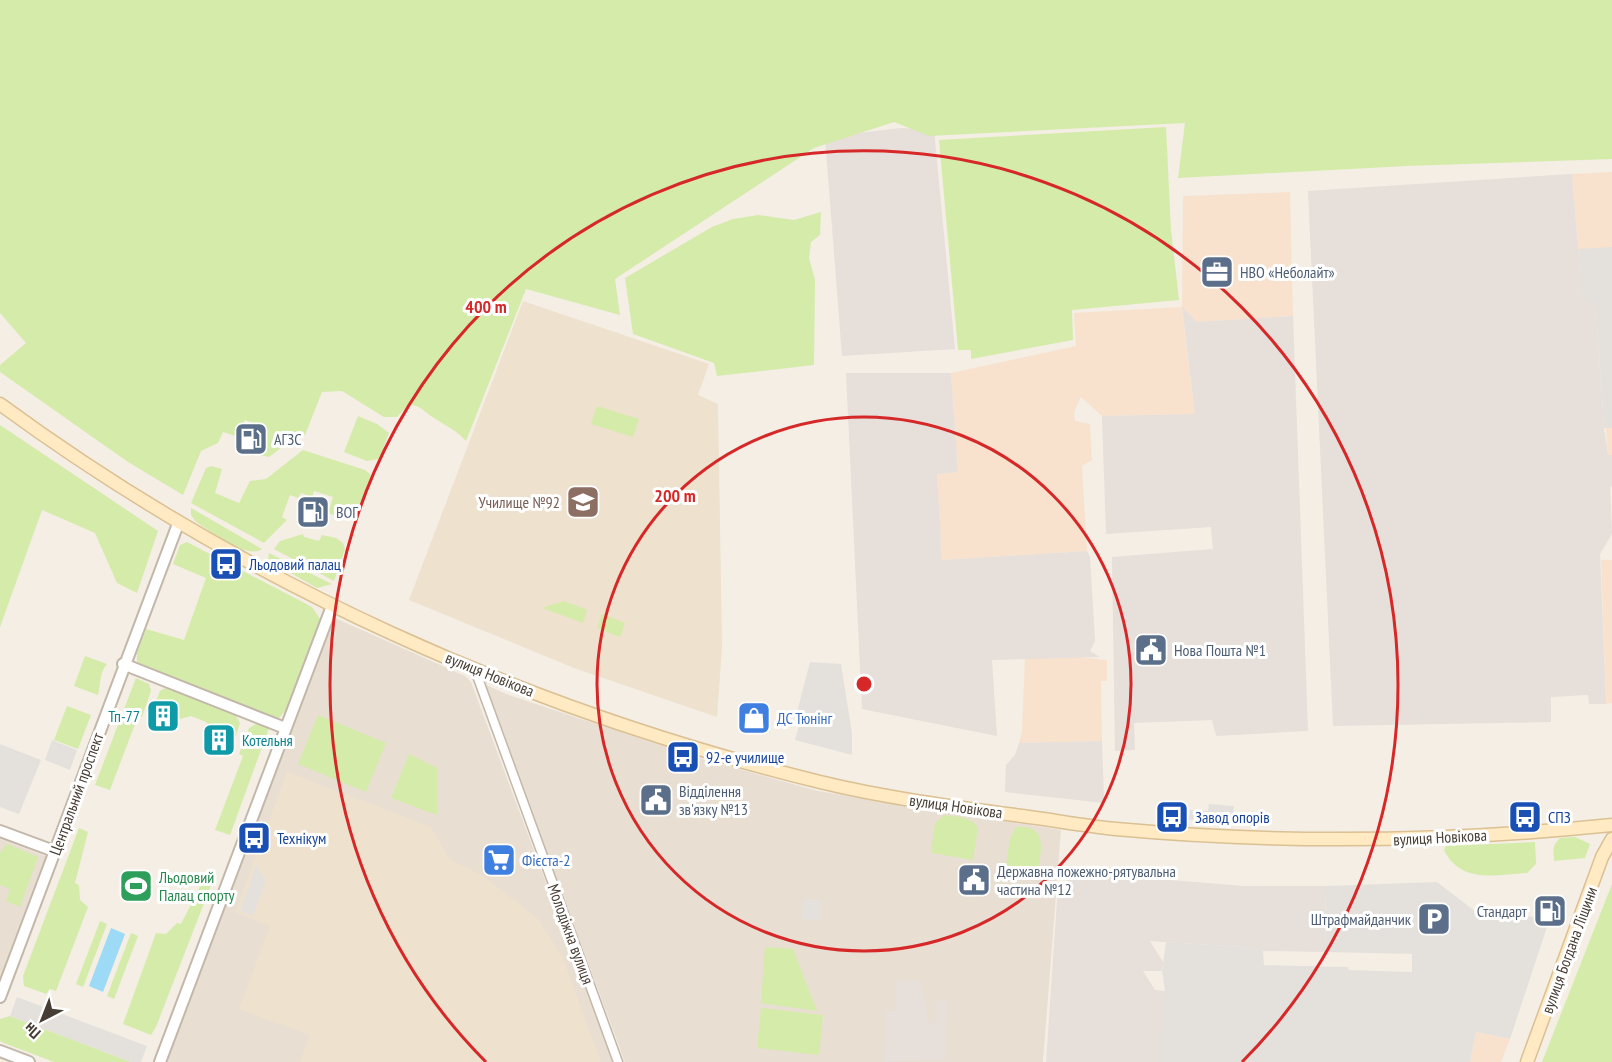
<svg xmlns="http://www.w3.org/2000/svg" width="1612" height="1062" font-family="'PT Sans Narrow',sans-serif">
  <rect width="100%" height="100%" fill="#f4eee5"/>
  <g fill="#e8dfd2">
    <path d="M335,618L465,676L471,682L613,1062H166Z"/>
    <path d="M484,684L506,694L696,757L818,791L1061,830L1043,1062H625Z"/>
    <path d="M0,839L48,857L0,984Z"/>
  </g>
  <g fill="#f8e2ce">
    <path d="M1612,172V455H1608L1596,306L1582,298L1572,174Z"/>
    <path d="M1290,192L1293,316L1197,322L1182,309L1195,414L1102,416L1081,397L1074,412L1075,421L1090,424L1092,460L1082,466L1087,551L942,560L937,474L958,472L951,373L1076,346L1074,313L1182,307L1183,196Z"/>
    <path d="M1601,560H1612V703L1606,704Z"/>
    <path d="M1067,656L1107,660V681H1101L1102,741L1019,743L1022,731L1025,658Z"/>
    <path d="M1476,1032L1510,1039L1501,1062H1470Z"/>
  </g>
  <g fill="#e6dfda">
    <path d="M901,128L934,130L955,349L842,356L825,137Z"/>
    <path d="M1572,174L1582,298H1591L1596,306L1604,428L1608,455H1612V486L1610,487L1612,534L1600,554L1606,704H1589L1588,695L1551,697V722L1333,726L1308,191Z"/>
    <path d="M1182,307L1197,322L1293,316L1308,731L1216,736L1212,720L1134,723L1135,750L1115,751L1112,557L1213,549L1211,527L1106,534L1102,416L1195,414Z"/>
    <path d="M846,373H951L958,472L937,474L942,560L1087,551L1090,557L1095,641L1090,651L1100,657L992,660L997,736L862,709Z"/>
    <path d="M1102,741L1104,803L1005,792L1006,765L1015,755L1019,743Z"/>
    <path d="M1095,874L1244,886H1326L1325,952L1263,951L1256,948L1150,941L1163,962L1162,971H1143L1155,990L1165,991L1163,1062H1046L1058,886H1066L1067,876L1094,878Z"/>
    <path d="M896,980H920L929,1023H936L935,1001H947L945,1060L884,1062L886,1011H895Z"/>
  </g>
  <g fill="#eee1cd">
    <path d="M523,301L709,364L698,395L718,404L722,647L717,717L574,668L409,600Z"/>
    <path d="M287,772L431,827L450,860L482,875L538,919L562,956L601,1062H300L310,1035L239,1009L270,926L235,912Z"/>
  </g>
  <g fill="#d5ebaa">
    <path d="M0,0H1612V159L1407,166L1178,178L1185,123L929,136L894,122L814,148L615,279L620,315L526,289L466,441C454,428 447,427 434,418C424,412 422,406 409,404L397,417H384L342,391L322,392L305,435L299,434L269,457L252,453L262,426L245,420L238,437L223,432L218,443L201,451L183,495L128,462L0,372V365L26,343L0,313Z"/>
    <path d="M1166,127L1171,230L1179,300L1072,310L1073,340L971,359V350H958L939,140Z"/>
    <path d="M821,212L820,235L811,242L809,258L815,280L814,365L717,376L714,363L633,334L625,278L712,227L733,219L758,215L794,220Z"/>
    <path d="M597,406L639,419L633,437L591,424Z"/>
    <path d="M358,416L377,424L389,433L379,459L367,461L344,452Z"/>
    <path d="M0,425L158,531L137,593L117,583L95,533L42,510L0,627Z"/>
    <path d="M303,450L365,470L371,475L367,492L356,518L348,520L328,513L333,497L314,491L312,497L301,493L298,498L290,495L282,517L287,520L264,543L191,503L206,468L211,466L222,469L215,493L239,503L250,481L266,479Z"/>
    <path d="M191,508L262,549C247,560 211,531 196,522L191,515Z"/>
    <path d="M303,534L304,537L319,541L322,535L336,538L343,543L345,549L334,581L274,549L280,541Z"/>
    <path d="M187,542L312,607L320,619L286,710L279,718L268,716L137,662V653L146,629L184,640L206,578L173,564L180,545Z"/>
    <path d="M269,553L332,584L317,588L268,560Z"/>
    <path d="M564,601L587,610L583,623L542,608Z"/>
    <path d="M602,614L625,623L620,637L597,628Z"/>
    <path d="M85,656L107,664C99,673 101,684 98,695L74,686Z"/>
    <path d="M136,678L149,684L151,691L142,717L138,716L110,790L95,785Z"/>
    <path d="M165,688L235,714L240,723L235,739L216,732L206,722L191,716L177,720L170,729L148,721L160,691Z"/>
    <path d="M67,706L91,715L78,749L54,740Z"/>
    <path d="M318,715L386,743L366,792L298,764Z"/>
    <path d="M256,724L269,728L230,835L215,830L243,756L239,754L249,728Z"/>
    <path d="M409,754L437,768V815L391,798Z"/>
    <path d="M944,815C957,817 971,816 978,828L973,860L931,853L935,823Z"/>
    <path d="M1016,827C1047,825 1042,847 1038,870L1006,865L1010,838Z"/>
    <path d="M79,828L88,832L75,883L79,885L80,900L88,907L56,991L50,989L46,994L24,986L23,976Z"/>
    <path d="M1575,837L1590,844L1585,858L1554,861C1554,851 1551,847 1560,838Z"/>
    <path d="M1535,842L1536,864L1527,873C1495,875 1461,884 1444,850L1446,846Z"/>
    <path d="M7,844L38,857L20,907L6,901L10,889L0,885V853Z"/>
    <path d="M205,877L213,880L156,1027L151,1035L123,1024L156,933L166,934L177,923L181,924Z"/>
    <path d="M1612,884V1062H1542Z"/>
    <path d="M100,921L107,924L83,987L76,984Z"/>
    <path d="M131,933L138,936L114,999L107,996Z"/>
    <path d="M765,947L793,949L817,1011L761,1003Z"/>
    <path d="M761,1008L823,1015L819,1055L757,1048Z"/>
    <path d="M10,1016L131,1062H54L4,1043L0,1041V1019Z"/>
  </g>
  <g fill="#e4e1dd">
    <path d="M1612,247V428H1604L1596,306L1592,305L1590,298H1582L1578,249Z"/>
    <path d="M810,662L841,664L852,733V755L795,740L800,722L798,708Z"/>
    <path d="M52,740L77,750L70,770L45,760Z"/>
    <path d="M0,744L41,760L19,814L0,807Z"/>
    <path d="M1209,804L1234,806L1232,823L1189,820L1190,810L1208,811Z"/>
    <path d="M256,865L266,881L253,916L240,911Z"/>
    <path d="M1437,882L1476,912L1535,917L1549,921L1510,1039L1476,1032L1470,1062H1161L1165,991L1162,971L1166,942L1256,948L1263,951L1264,965L1348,967L1349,970L1412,972V954L1325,952L1326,886Z"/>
    <path d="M803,899L821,900L820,920L802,919Z"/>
    <path d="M17,997L147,1046L141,1062H131L10,1016Z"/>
  </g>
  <path fill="#9cdaf5" d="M111,928L125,934L103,992L89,986Z"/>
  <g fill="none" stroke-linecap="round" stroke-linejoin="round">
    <defs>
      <path id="minor" d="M475,670L618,1062"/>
      <g id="tertiary">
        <path d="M123,664L285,728"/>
        <path d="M0,831L54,851"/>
        <path d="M0,997L178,524"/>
        <path d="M0,1051L29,1062"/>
        <path d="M160,1062L332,606"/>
      </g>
      <g id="secondary">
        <path d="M0,404C244,583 526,710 820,782C886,798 955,807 1022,816C1053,820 1085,826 1116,829C1281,844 1447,842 1612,825"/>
        <path d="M1527,1062L1602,857L1612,839"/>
      </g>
    </defs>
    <use href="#minor" stroke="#c3b7aa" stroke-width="11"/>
    <use href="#tertiary" stroke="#c3b7aa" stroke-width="14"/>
    <use href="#secondary" stroke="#dbc093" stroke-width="15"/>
    <use href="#minor" stroke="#fff" stroke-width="8"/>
    <use href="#tertiary" stroke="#fff" stroke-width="10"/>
    <use href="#secondary" stroke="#ffeac3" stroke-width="12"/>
  </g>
  <g fill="none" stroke="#d62828" stroke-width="3">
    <circle cx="864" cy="684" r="267"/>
    <path d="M486 1062A534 534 0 1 1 1242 1062"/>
  </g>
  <defs>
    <symbol id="office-square" viewBox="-11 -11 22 22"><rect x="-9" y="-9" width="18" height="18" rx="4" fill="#5c6f8a" stroke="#fff"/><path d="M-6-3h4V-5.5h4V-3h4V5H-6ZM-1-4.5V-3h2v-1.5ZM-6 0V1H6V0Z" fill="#fff"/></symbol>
    <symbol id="fuel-square" viewBox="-11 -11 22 22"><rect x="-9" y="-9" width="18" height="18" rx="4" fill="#5c6f8a" stroke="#fff"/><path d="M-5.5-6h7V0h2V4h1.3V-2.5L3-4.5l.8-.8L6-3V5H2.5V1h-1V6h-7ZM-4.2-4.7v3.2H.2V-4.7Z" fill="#fff"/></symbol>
    <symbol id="university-square" viewBox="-11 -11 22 22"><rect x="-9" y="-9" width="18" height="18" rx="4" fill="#8d6e63" stroke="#fff"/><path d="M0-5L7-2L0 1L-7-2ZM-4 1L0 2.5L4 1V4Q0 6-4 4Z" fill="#fff"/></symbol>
    <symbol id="bus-square" viewBox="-11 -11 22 22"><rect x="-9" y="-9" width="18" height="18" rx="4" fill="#1a4fb4" stroke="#fff"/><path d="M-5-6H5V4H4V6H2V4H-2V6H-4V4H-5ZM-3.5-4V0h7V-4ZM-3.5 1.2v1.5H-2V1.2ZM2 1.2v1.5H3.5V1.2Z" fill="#fff"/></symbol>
    <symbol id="civic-square" viewBox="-11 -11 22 22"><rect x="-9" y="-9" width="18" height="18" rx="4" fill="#5c6f8a" stroke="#fff"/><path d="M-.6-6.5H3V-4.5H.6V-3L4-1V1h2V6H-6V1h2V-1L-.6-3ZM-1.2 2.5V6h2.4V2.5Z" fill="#fff"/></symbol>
    <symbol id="building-square" viewBox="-11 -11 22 22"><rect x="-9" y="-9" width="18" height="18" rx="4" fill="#0f9aa8" stroke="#fff"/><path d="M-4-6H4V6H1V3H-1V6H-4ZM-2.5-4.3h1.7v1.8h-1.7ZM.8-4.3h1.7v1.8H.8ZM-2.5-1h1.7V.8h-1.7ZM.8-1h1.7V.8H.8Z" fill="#fff"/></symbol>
    <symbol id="shop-square" viewBox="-11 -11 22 22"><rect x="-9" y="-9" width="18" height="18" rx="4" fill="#3f7fe0" stroke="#fff"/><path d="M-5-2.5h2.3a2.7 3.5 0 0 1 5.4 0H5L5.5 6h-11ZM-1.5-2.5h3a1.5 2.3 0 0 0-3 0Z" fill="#fff"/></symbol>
    <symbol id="supermarket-square" viewBox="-11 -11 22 22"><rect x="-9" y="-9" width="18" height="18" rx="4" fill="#3f7fe0" stroke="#fff"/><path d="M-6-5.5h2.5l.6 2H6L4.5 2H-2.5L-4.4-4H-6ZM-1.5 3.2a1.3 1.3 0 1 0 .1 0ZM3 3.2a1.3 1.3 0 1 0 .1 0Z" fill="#fff"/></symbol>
    <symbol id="stadium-square" viewBox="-11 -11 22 22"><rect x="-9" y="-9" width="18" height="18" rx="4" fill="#2e9e5b" stroke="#fff"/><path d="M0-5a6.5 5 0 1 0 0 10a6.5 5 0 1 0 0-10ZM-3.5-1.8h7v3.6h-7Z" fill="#fff"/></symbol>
    <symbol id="parking-square" viewBox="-11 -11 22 22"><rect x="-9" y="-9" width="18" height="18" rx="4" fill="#5c6f8a" stroke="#fff"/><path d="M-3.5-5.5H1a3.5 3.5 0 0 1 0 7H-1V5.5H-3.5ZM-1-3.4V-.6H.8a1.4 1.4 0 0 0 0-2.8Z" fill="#fff"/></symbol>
  </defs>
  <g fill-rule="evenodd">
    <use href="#office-square" x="1198" y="253" width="38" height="38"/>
    <use href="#fuel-square" x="232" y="420" width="38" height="38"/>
    <use href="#university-square" x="564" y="483" width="38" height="38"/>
    <use href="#fuel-square" x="294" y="493" width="38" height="38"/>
    <use href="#bus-square" x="207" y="545" width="38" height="38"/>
    <use href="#civic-square" x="1132" y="631" width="38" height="38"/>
    <use href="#building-square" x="144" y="697" width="38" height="38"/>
    <use href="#shop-square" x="735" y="699" width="38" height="38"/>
    <use href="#building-square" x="200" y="721" width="38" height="38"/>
    <use href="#bus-square" x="664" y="738" width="38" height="38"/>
    <use href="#civic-square" x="637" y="781" width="38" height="38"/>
    <use href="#bus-square" x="1153" y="798" width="38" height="38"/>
    <use href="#bus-square" x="1506" y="798" width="38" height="38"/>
    <use href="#bus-square" x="235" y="819" width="38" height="38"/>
    <use href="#supermarket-square" x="480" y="841" width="38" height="38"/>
    <use href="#civic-square" x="955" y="861" width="38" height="38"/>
    <use href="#stadium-square" x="117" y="867" width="38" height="38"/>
    <use href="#fuel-square" x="1531" y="892" width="38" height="38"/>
    <use href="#parking-square" x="1415" y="900" width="38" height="38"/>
  </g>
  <g text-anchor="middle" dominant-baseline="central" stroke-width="6" stroke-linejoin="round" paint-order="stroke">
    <g font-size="16" fill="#4e5e75" stroke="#fff" text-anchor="start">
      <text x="1240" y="272">НВО «Неболайт»</text>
      <text x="274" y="439">АГЗС</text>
      <text x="336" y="512">ВОГ</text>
      <text x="1174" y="650">Нова Пошта №1</text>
      <text x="679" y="791">Відділення<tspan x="679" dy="18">зв'язку №13</tspan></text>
      <text x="997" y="871">Державна пожежно-рятувальна<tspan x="997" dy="18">частина №12</tspan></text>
      <text x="1527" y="911" text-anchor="end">Стандарт</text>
      <text x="1411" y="919" text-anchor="end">Штрафмайданчик</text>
    </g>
    <g font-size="16" fill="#785e54" stroke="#fff" text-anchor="end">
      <text x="560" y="502">Училище №92</text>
    </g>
    <g font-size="16" fill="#164399" stroke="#fff" text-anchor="start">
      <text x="249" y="564">Льодовий палац</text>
      <text x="706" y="757">92-е училище</text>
      <text x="1195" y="817">Завод опорів</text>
      <text x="1548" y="817">СПЗ</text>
      <text x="277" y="838">Технікум</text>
    </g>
    <g font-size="16" fill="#473d34" stroke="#fff">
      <text transform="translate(490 674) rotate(22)">вулиця Новікова</text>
      <text transform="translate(76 794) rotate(-70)">Центральний проспект</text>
      <text transform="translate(956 806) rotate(8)">вулиця Новікова</text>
      <text transform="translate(1440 837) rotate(-3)">вулиця Новікова</text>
      <text transform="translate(571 934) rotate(70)">Молодіжна вулиця</text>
      <text transform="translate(1569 950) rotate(-70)">вулиця Богдана Ліщини</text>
    </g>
    <g font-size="16" fill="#0d838f" stroke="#fff" text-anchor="end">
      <text x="140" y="716">Тп-77</text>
      <text x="242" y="740" text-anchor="start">Котельня</text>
    </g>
    <g font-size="16" fill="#366cbe" stroke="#fff" text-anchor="start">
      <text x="777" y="718">ДС Тюнінг</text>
      <text x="522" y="860">Фiєста-2</text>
    </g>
    <g font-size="16" fill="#27864d" stroke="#fff" text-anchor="start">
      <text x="159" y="877">Льодовий<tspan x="159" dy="18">Палац спорту</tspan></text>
    </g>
  </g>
  <circle cx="864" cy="684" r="9" fill="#d62828" stroke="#fff" stroke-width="3"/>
  <g font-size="18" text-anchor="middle" font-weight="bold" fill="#d62828" stroke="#fff" stroke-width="6" stroke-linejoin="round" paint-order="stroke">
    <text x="486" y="313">400 m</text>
    <text x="675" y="502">200 m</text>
  </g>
  <g transform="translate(42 1020) rotate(222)" stroke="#ffffff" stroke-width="4.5" paint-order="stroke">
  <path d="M0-4.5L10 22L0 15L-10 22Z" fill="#473d34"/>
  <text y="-9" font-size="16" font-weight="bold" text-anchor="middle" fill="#473d34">Пн</text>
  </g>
</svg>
